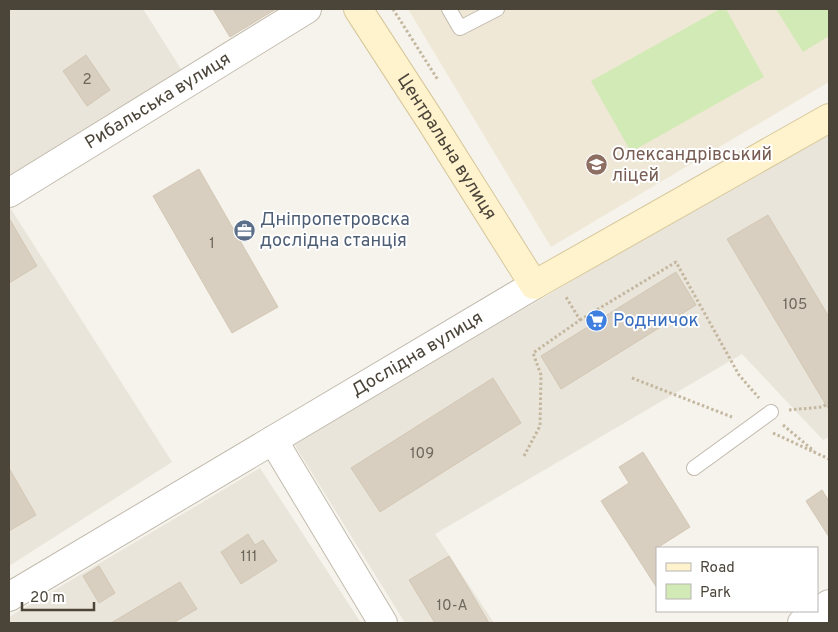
<svg xmlns="http://www.w3.org/2000/svg" width="838" height="632" font-family="Overpass,sans-serif">
  <rect width="100%" height="100%" fill="#f6f3ec"/>
  <g fill="#eae5da">
    <path d="M9,9H143L186,77L9,185Z"/>
    <path d="M829,130V437L823,440L742,354L435,534L494,623H405L294,444Z"/>
    <path d="M9,206L172,462L9,566Z"/>
    <path d="M260,468L361,623H9V617Z"/>
  </g>
  <path fill="#efe8d6" d="M408,9H829V82L551,247Z"/>
  <g fill="#d2eab5">
    <path d="M720,9H726L764,77L631,152L591,81Z"/>
    <path d="M776,9H829V36L803,52Z"/>
  </g>
  <g fill="#d8cfc1" stroke="#d3c7b4">
    <path d="M213,9H276L230,37Z"/>
    <path d="M86,55L110,90L87,106L63,71Z"/>
    <path d="M199,169L278,307L232,333L153,196Z"/>
    <path d="M768,215L829,317V410L727,239Z"/>
    <path d="M9,218L37,266L9,283Z"/>
    <path d="M676,272L696,305L561,389L541,356Z"/>
    <path d="M493,378L521,423L380,512L351,468Z"/>
    <path d="M643,452L690,527L657,548V588L601,501L629,483L619,467Z"/>
    <path d="M9,468L36,515L9,531Z"/>
    <path d="M822,490L829,501V537L806,501Z"/>
    <path d="M248,534L255,545L263,540L277,561L241,584L221,552Z"/>
    <path d="M449,556L469,589L489,623H435L409,580Z"/>
    <path d="M99,566L115,593L99,603L83,576Z"/>
    <path d="M180,582L197,609L173,623H111Z"/>
  </g>
  <g fill="none" stroke-linecap="round" stroke-linejoin="round">
    <defs>
      <g id="lane">
        <path d="M449,9L460,28L497,9"/>
        <path d="M694,468L771,412"/>
      </g>
      <g id="street">
        <path id="s1" d="M9,193L307,9"/>
        <path d="M273,440L383,623"/>
        <path id="s2" d="M9,597L534,285"/>
        <path d="M802,623L829,604"/>
      </g>
      <g id="secondary">
        <path id="s3" d="M358,9L432,123L534,285L829,118"/>
      </g>
    </defs>
    <use href="#lane" stroke="#c2bbae" stroke-width="16"/>
    <use href="#street" stroke="#c2bbae" stroke-width="30"/>
    <use href="#secondary" stroke="#d6c79b" stroke-width="30"/>
    <g stroke="#c4b79f" stroke-width="3" stroke-dasharray="2.5 2.5" stroke-linecap="butt">
      <path d="M393,9L438,80"/>
      <path d="M580,320L676,262L739,375L759,398"/>
      <path d="M632,378L732,417"/>
      <path d="M789,410L822,407L829,403"/>
      <path d="M783,425L814,451"/>
      <path d="M773,433L829,459"/>
      <path d="M524,456L540,426L541,375L533,353L580,320L566,297"/>
    </g>
    <use href="#lane" stroke="#fff" stroke-width="14"/>
    <use href="#street" stroke="#fff" stroke-width="28"/>
    <use href="#secondary" stroke="#fff3cd" stroke-width="28"/>
  </g>
  <defs>
    <symbol id="school-disc" viewBox="-11 -11 22 22"><circle r="9.5" fill="#8d6e63" stroke="#fff"/><path d="M0-5L7-2L0 1L-7-2ZM-4 1L0 2.5L4 1V4Q0 6-4 4Z" fill="#fff"/></symbol>
    <symbol id="office-disc" viewBox="-11 -11 22 22"><circle r="9.5" fill="#5c6f8a" stroke="#fff"/><path d="M-6-3h4V-5.5h4V-3h4V5H-6ZM-1-4.5V-3h2v-1.5ZM-6 0V1H6V0Z" fill="#fff"/></symbol>
    <symbol id="supermarket-disc" viewBox="-11 -11 22 22"><circle r="9.5" fill="#3f7fe0" stroke="#fff"/><path d="M-6-5.5h2.5l.6 2H6L4.5 2H-2.5L-4.4-4H-6ZM-1.5 3.2a1.3 1.3 0 1 0 .1 0ZM3 3.2a1.3 1.3 0 1 0 .1 0Z" fill="#fff"/></symbol>
  </defs>
  <g fill-rule="evenodd">
    <use href="#school-disc" x="584" y="152" width="25" height="25"/>
    <use href="#office-disc" x="232" y="218" width="25" height="25"/>
    <use href="#supermarket-disc" x="584" y="308" width="25" height="25"/>
  </g>
  <g text-anchor="middle" dominant-baseline="central" stroke-width="4" stroke-linejoin="round" paint-order="stroke">
    <g font-size="15" fill="#6e675b">
      <text x="87" y="80">2</text>
      <text x="212" y="244">1</text>
      <text x="795" y="305">105</text>
      <text x="422" y="454">109</text>
      <text x="249" y="557">111</text>
      <text x="452" y="606">10-А</text>
    </g>
    <g font-size="18" fill="#4b4439" stroke="#fff">
      <text stroke="none"><textPath href="#s1" startOffset="175">Рибальська вулиця</textPath></text>
      <text stroke="none"><textPath href="#s3" startOffset="164">Центральна вулиця</textPath></text>
      <text stroke="none"><textPath href="#s2" startOffset="475">Дослідна вулиця</textPath></text>
    </g>
    <g font-size="18" fill="#785e54" stroke="#fff" text-anchor="start">
      <text x="612" y="155">Олександрівський<tspan x="612" dy="21">ліцей</tspan></text>
    </g>
    <g font-size="18" fill="#4e5e75" stroke="#fff" text-anchor="start">
      <text x="260" y="220">Дніпропетровска<tspan x="260" dy="21">дослідна станція</tspan></text>
    </g>
    <g font-size="18" fill="#366cbe" stroke="#fff" text-anchor="start">
      <text x="613" y="321">Родничок</text>
    </g>
  </g>
  <rect width="838" height="632" fill="none" stroke="#4b4439" stroke-width="20"/>
  <rect x="656" y="547" width="162" height="65" fill="#ffffff" stroke="#b7b4b0"/>
  <rect x="666" y="563" width="25" height="8" fill="#fff3cd" stroke="#b7b4b0"/>
  <text x="700" y="572" font-size="15" fill="#4b4439">Road</text>
  <rect x="666" y="584" width="25" height="15" fill="#d2eab5" stroke="#b7b4b0"/>
  <text x="700" y="597" font-size="15" fill="#4b4439">Park</text>
  <path d="M22 602v8h72v-8" fill="none" stroke="#4b4439" stroke-width="2.5"/>
  <text x="30" y="602" font-size="15" fill="#4b4439" stroke="#ffffff" stroke-width="4" paint-order="stroke">20 m</text>
</svg>
